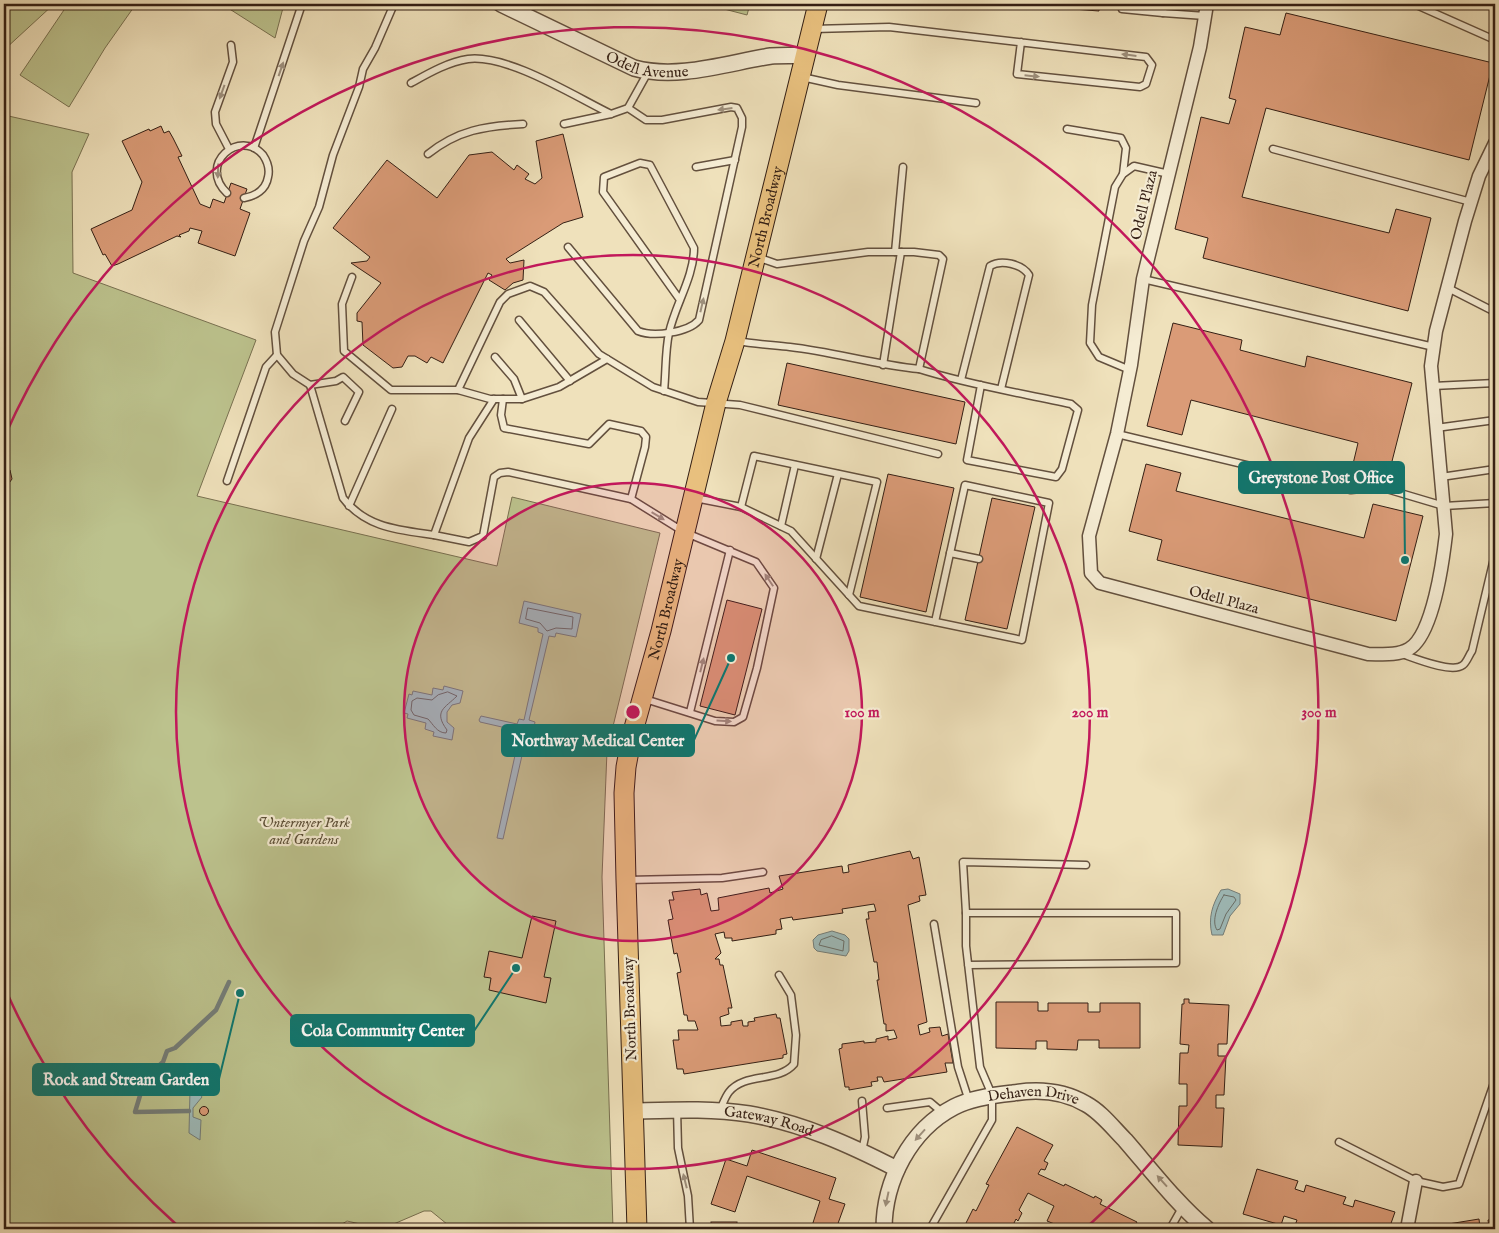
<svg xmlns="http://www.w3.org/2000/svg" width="1499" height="1233" font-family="'IM FELL English',serif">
  <rect width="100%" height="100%" fill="#efe1bb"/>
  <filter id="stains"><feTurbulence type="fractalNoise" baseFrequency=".004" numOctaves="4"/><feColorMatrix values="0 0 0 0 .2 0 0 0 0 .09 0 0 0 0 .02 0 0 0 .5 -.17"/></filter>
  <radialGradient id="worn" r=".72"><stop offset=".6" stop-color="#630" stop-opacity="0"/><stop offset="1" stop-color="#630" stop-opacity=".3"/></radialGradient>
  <g fill="#bcc28d" stroke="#787050">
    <path d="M4,4H54L4,50Z"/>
    <path d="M68,4H136L105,48L69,107L20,75Z"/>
    <path d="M228,4H284L275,38L228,8Z"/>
    <path d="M705,4H750L747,15Z"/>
    <path d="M4,115L89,134L72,172L73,273L256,340L197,496L497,566L512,497L660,533L607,751L602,877L613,1229H453L431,1211H424L382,1229L347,1221L334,1229H4Z"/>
  </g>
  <g fill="#9ebbba" stroke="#747d78">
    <path d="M524,601L581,614L576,637L556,633L555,637L549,636L529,720L535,722L534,727L574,736L573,743L533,734L531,739L526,738L503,839L497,838L519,737L515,735V730L480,722L479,720L481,716L517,724L519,719L524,720L543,634L538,632V628L519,623Z"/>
    <path d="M444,686L463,691L460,703L452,705L447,712V722L454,728L452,740L433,736L434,732L425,729L426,723L407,718L408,714L404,713L409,694L412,695L413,691L432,695L433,688L443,690Z"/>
    <path d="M1228,889L1240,894V904L1230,916L1223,935H1212C1208,918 1212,905 1221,890Z"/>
    <path d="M832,931L845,935L849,939V951L846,956L817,951L814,948L813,940L818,935Z"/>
    <path d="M197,1089L202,1097L193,1108V1117L201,1120L200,1140L189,1133L190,1090Z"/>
  </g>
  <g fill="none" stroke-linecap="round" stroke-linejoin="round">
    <g stroke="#696d67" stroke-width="1">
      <path d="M528,608L573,617L572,629L556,628L547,631L540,623L526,619Z"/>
      <path d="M448,692L457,696C445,708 433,711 447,730L446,733C437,733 433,724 428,719L414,715L411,710L412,701L417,698L432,700L438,695Z"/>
      <path d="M1224,895L1234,897L1236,900L1226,914L1220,929L1217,930C1211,921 1218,904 1224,895Z"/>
      <path d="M832,936L844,941L843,951L819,945L821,940Z"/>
    </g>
    <path stroke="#747d78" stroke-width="4.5" d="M189,1111L135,1112L142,1089L141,1082L163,1062L167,1051L175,1048L216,1010L229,982"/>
  </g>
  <g fill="#da9b77" stroke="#341f14">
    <path d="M1008,4H1099V11Z"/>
    <path d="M1286,13L1493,63L1469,160L1266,108L1242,197L1389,233L1396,209L1431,218L1408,311L1203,258L1208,238L1175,229L1201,117L1229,124L1236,100L1229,98L1245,27L1280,35Z"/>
    <path d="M161,126L164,133L169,131L173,138L182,156L178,157L200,204L210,208L213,199L224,203L231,183L247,189L240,209L250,213L235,256L198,243L202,231L190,228L189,231L179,235L181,237L177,236L118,264L112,266L105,254L103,255L91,229L132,210L142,182L122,141L149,129L150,131Z"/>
    <path d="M563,134L583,217L563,223L506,259L510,263L524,260L523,280L513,283L505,290L489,280L492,275L488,273L443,363L431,357L427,363L415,356H408L402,367L393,368L363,345L362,322L357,321V313L381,283L351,263L367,261L370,257L333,228L387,160L437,198L469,155L492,152L514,170L517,165L529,174L525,179L535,184L542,178L536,141Z"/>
    <path d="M1173,323L1242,340L1240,350L1305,367L1307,356L1412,383L1389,473L1353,464L1358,443L1191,400L1182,435L1147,426Z"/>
    <path d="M787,363L965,402L956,444L778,405Z"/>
    <path d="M1146,464L1181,473L1176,491L1364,538L1373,504L1423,516L1396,621L1157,560L1162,540L1129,531Z"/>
    <path d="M4,465L10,470L12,479L4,490Z"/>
    <path d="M888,474L954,488L926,612L860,597Z"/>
    <path d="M992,498L1035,507L1007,629L965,620Z"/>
    <path d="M727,600L762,609L735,715L700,706Z"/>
    <path d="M910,851L913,859L919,857L926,895L919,896L920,901L908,905L927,1022L918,1025L920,1035L930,1032L929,1028L940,1027L942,1036L948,1034L953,1063H945L947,1072L884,1082L882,1077H877L878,1081L871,1082L872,1086L849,1090V1087H845L839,1049L842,1048V1044L864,1041V1043L876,1042V1039L888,1036V1040L897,1038L894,1030L886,1031V1024H884L877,980H879L877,962H874L866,919H869L868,912L876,911L874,904L842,909L843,913L793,920L792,917L780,919L782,929L776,930V934L732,941V938H725L724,932L715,934L721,953L715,959H719L720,965H723L732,1008H728L729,1014L720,1017L721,1026L731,1025V1022L742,1020L743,1026H748V1022L755,1021L754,1018L776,1014L777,1018H780L787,1054L783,1055V1058L684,1074L683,1069H677L673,1040H679L678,1030H698L695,1021H688L687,1015H684L677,973L681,972L677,953L674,954L668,920L673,919L669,900H674L672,892L700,889L701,895L707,893L711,911L719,910L718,898L769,888L770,893L783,889L779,876L842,866L843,873L849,872L848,865Z"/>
    <path d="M532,916L556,921L544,977L551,978L546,1003L489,990L491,978L484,977L489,951L522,958Z"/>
    <path d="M1184,999H1189V1003L1229,1005L1227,1044H1218V1056H1226L1224,1095H1216V1108H1224L1222,1147L1178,1145L1179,1106H1187V1084H1179L1180,1053H1188L1189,1045L1180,1044L1182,1004H1184Z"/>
    <path d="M996,1002H1038V1011H1048V1003H1088V1012H1100V1003H1140V1048H1099V1040H1078L1077,1050L1047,1049V1041H1036V1049L996,1048Z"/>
    <circle cx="204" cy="1111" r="4.5"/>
    <path d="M1017,1127L1053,1145L1044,1161L1048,1163L1045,1170L1041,1169L1038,1174L1064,1186L1065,1184L1094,1198L1095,1196L1102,1200L1100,1204L1137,1222L1133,1229H1061L1062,1227L1047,1221L1054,1206L1028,1193L1019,1210L1022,1213L1018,1221L1016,1219L1011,1229H963L973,1209L976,1211L989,1185L986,1184Z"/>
    <path d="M752,1150L836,1178L829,1199L845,1204L836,1229H811L820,1201L747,1176L735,1212L711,1204L726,1159L747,1166Z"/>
    <path d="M1257,1169L1298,1181L1295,1189L1304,1192L1306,1185L1346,1197L1343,1204L1353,1207L1355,1200L1395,1212L1389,1229H1298L1294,1228L1297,1220L1284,1216L1281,1225L1243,1214Z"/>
    <path d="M1479,1219L1480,1228L1489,1227L1488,1220L1495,1219V1229H1437L1436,1226Z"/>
    <rect x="711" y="1222" width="26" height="7"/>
  </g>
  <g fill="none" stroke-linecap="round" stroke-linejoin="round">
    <defs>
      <g id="service">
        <path d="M1122,4V9L1163,13"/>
        <path d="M1164,4L1163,13L1205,16"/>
        <path d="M1414,4L1495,40"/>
        <path d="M813,29L889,27L1146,57L1152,65L1146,84L1140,87L1017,74L1021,42"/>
        <path d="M802,77L838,85L976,103"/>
        <path d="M411,83C429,73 448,62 468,59C508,54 574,96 611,114"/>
        <path d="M564,124L611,114L628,108L648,72"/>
        <path d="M1067,129L1121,138L1126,148L1123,174"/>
        <path d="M254,148L302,4"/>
        <path d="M229,149L216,124L215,112L233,62L231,45"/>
        <path d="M1273,149L1471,202"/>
        <path d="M428,154C458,130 485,126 523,124"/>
        <path d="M696,167L735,160"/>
        <path d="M227,193C197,164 240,128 263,155C267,161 270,169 268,177C266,190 255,196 244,198"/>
        <path d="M568,247L638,331C653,337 688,333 699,320L742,127V118L737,108L731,107L662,120H646L628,108"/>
        <path d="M895,252L903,167"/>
        <path d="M352,277L342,304L344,351L391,390H458L490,399H522L559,387L607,359"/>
        <path d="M1143,279L1434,347"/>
        <path d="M1448,288L1495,312"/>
        <path d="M519,320L570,381"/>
        <path d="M737,341C755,344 772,345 790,347C834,352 876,365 919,369L943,259L939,255L914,252H868L777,264L757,257"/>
        <path d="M495,357L514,379L522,399"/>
        <path d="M883,365L901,252"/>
        <path d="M919,369C969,385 1021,393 1071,404L1078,410L1062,469L1056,477L967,460L981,385"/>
        <path d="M1130,370L1099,357L1090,343L1092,305L1115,187L1123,174L1134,166L1169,174"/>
        <path d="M961,380L990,266C1001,259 1022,264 1029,275L1001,389"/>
        <path d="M310,385L343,498C366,528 399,530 434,535L469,438L494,399"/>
        <path d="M1433,386L1495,383"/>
        <path d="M458,390L500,302L508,294L530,286L544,292L599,354L653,387L698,402L740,405L938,454"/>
        <path d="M664,391C666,372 665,352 669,333C675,305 694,277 694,248L650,165L640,163L604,177L603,192L680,300"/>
        <path d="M345,421L359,392L343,377L336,381L310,385L293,374L277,355L275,332L304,241L319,207L333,155L359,87L363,69L375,48L394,4"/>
        <path d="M1436,428L1495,420"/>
        <path d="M1117,434L1351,490L1380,487L1444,506L1495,503"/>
        <path d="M1441,477L1495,469"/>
        <path d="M227,481L266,367L277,355"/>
        <path d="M695,498L741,507L791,531L859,606L1022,640L1049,503L965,485L935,622"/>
        <path d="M631,499L684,532L756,562L774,588L757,668L743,717L734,722L715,721L645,699"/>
        <path d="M349,506L392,409"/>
        <path d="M741,507L754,456L877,482L849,595"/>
        <path d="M781,526L795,465"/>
        <path d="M434,535L469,542L483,536L494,477L500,473L508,472L631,499L645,447L646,437L641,431L609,424L589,444L504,428L501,415L503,399"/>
        <path d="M950,553L979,559"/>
        <path d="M816,559L838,474"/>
        <path d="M1402,654C1414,658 1452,674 1463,665C1467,662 1469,655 1472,651L1495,554"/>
        <path d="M690,712L730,550"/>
        <path d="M627,880L722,878L763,872"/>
        <path d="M966,913L963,862L1086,865"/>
        <path d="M934,924L958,1067L969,1101"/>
        <path d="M862,1101L865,1137L862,1151"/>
        <path d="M887,1108L930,1102L943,1113"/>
        <path d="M677,1109L678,1148L688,1196L690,1229"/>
        <path d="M720,1110C723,1104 725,1097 729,1092C745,1072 778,1083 794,1064L796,1035L791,995L779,975"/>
        <path d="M1339,1142L1416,1181L1443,1187L1459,1184L1495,1080"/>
        <path d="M930,1229L992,1120V1095L980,1067L966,946V913H1176V963L968,965"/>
        <path d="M1170,1229L1183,1206"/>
      </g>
      <g id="minor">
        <path d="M1207,4L1200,47L1143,279L1131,365L1117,434L1089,536L1091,573L1100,583L1368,654C1382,654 1397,656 1409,649C1433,635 1443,560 1446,534L1431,366L1436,331L1465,221L1479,176L1495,143"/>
        <path d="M1407,1229L1416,1181"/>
      </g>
      <g id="tertiary">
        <path id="s1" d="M501,4L634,68C678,80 727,63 771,56C782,55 795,56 806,55"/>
        <path id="s2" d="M634,1111C672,1110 711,1108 749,1114C802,1123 850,1145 897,1169"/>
        <path id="s3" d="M884,1229C884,1181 910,1130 954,1107C971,1098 994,1095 1013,1093C1037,1089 1064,1091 1086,1104C1101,1112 1113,1128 1125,1140C1151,1170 1177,1204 1207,1229"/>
      </g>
      <g id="primary">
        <path id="s4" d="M637,1229L626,880L624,793L626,767L632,735L661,631L716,403L735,341L818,4"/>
      </g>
    </defs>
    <use href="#service" stroke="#63503e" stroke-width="9"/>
    <use href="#minor" stroke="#63503e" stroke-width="15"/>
    <use href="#tertiary" stroke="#63503e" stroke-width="18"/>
    <use href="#primary" stroke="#341f14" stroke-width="21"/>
    <use href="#service" stroke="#f5ecd3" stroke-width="6"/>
    <use href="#minor" stroke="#f5ecd3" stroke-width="12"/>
    <use href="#tertiary" stroke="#f5ecd3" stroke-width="15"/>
    <use href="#primary" stroke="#e8c07e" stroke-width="19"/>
  </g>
  <defs><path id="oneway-solid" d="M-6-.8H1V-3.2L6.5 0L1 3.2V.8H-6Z" transform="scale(1.25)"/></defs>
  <g fill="#9e907d">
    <use href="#oneway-solid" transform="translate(1129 55) rotate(-173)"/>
    <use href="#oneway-solid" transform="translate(281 69) rotate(-71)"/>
    <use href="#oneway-solid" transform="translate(1032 76) rotate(6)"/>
    <use href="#oneway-solid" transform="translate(222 92) rotate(110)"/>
    <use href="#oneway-solid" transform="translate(725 109) rotate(173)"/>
    <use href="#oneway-solid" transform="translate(218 171) rotate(92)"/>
    <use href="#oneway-solid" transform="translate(702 305) rotate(-77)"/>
    <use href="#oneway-solid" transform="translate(658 516) rotate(31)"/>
    <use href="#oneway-solid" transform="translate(769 580) rotate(-124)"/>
    <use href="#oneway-solid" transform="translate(702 665) rotate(-76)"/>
    <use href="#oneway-solid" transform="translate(724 721) rotate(3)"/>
    <use href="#oneway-solid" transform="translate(920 1135) rotate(132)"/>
    <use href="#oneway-solid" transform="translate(685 1181) rotate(-104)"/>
    <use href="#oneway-solid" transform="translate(1162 1181) rotate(-132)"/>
    <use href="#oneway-solid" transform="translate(887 1199) rotate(102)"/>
  </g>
  <circle cx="633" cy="712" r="229" fill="#c2185b" fill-opacity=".12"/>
  <g fill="none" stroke="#c2185b" stroke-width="2.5">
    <circle cx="633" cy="712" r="229"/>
    <circle cx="633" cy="712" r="457"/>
    <path d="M178 1226A686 686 0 0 1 4 986M4 438A686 686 0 1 1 1088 1226"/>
  </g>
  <g text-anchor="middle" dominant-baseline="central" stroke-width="4.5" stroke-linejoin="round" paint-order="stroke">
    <g font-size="15" fill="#341f14" stroke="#f5ecd3">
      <text stroke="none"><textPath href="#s1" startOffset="160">Odell Avenue</textPath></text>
      <text transform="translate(1144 205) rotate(-76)">Odell Plaza</text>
      <text stroke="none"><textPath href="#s4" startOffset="1030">North Broadway</textPath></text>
      <text transform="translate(1224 600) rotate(15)">Odell Plaza</text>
      <text stroke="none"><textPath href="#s4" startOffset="625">North Broadway</textPath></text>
      <text transform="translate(630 1009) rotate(-92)">North Broadway</text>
      <text stroke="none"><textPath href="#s3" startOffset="229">Dehaven Drive</textPath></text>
      <text stroke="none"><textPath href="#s2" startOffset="136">Gateway Road</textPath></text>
    </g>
    <g font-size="15" font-style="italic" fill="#5d5038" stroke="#f5ecd3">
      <text x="304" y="822">Untermyer Park<tspan x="304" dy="17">and Gardens</tspan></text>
    </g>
  </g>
  <circle cx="633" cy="712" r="8" fill="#c2185b" stroke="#f5ecd3" stroke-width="2.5"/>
  <g font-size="15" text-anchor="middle" font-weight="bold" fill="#c2185b" stroke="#f5ecd3" stroke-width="4.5" stroke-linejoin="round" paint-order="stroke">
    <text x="862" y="717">100 m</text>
    <text x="1090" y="717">200 m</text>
    <text x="1319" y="717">300 m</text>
  </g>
  <path fill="none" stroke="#0f766e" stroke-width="2" d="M1405 560L1404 477M731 658L694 740M516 968L474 1031M240 993L219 1079"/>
  <g fill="#0f766e" stroke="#f5ecd3" stroke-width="2">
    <circle cx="1405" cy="560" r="5"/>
    <circle cx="731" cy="658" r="5"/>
    <circle cx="516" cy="968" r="5"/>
    <circle cx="240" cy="993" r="5"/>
  </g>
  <g fill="#0f766e" stroke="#0f766e" stroke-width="2">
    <rect x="1239" y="462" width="165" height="31" rx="5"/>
    <rect x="502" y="725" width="192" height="31" rx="5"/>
    <rect x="291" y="1015" width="183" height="31" rx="5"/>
    <rect x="33" y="1064" width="186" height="31" rx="5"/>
  </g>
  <g font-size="16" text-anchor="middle" font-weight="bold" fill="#fff">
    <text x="1321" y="483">Greystone Post Office</text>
    <text x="598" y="746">Northway Medical Center</text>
    <text x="383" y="1036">Cola Community Center</text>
    <text x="126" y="1085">Rock and Stream Garden</text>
  </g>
  <rect width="1499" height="1233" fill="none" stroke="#efe1bb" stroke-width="20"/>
  <rect x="5" y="5" width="1489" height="1223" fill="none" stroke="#341f14" stroke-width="2.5"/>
  <rect x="10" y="10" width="1479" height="1213" fill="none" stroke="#341f14"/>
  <rect width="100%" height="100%" filter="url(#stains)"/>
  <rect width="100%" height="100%" fill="url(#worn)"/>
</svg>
